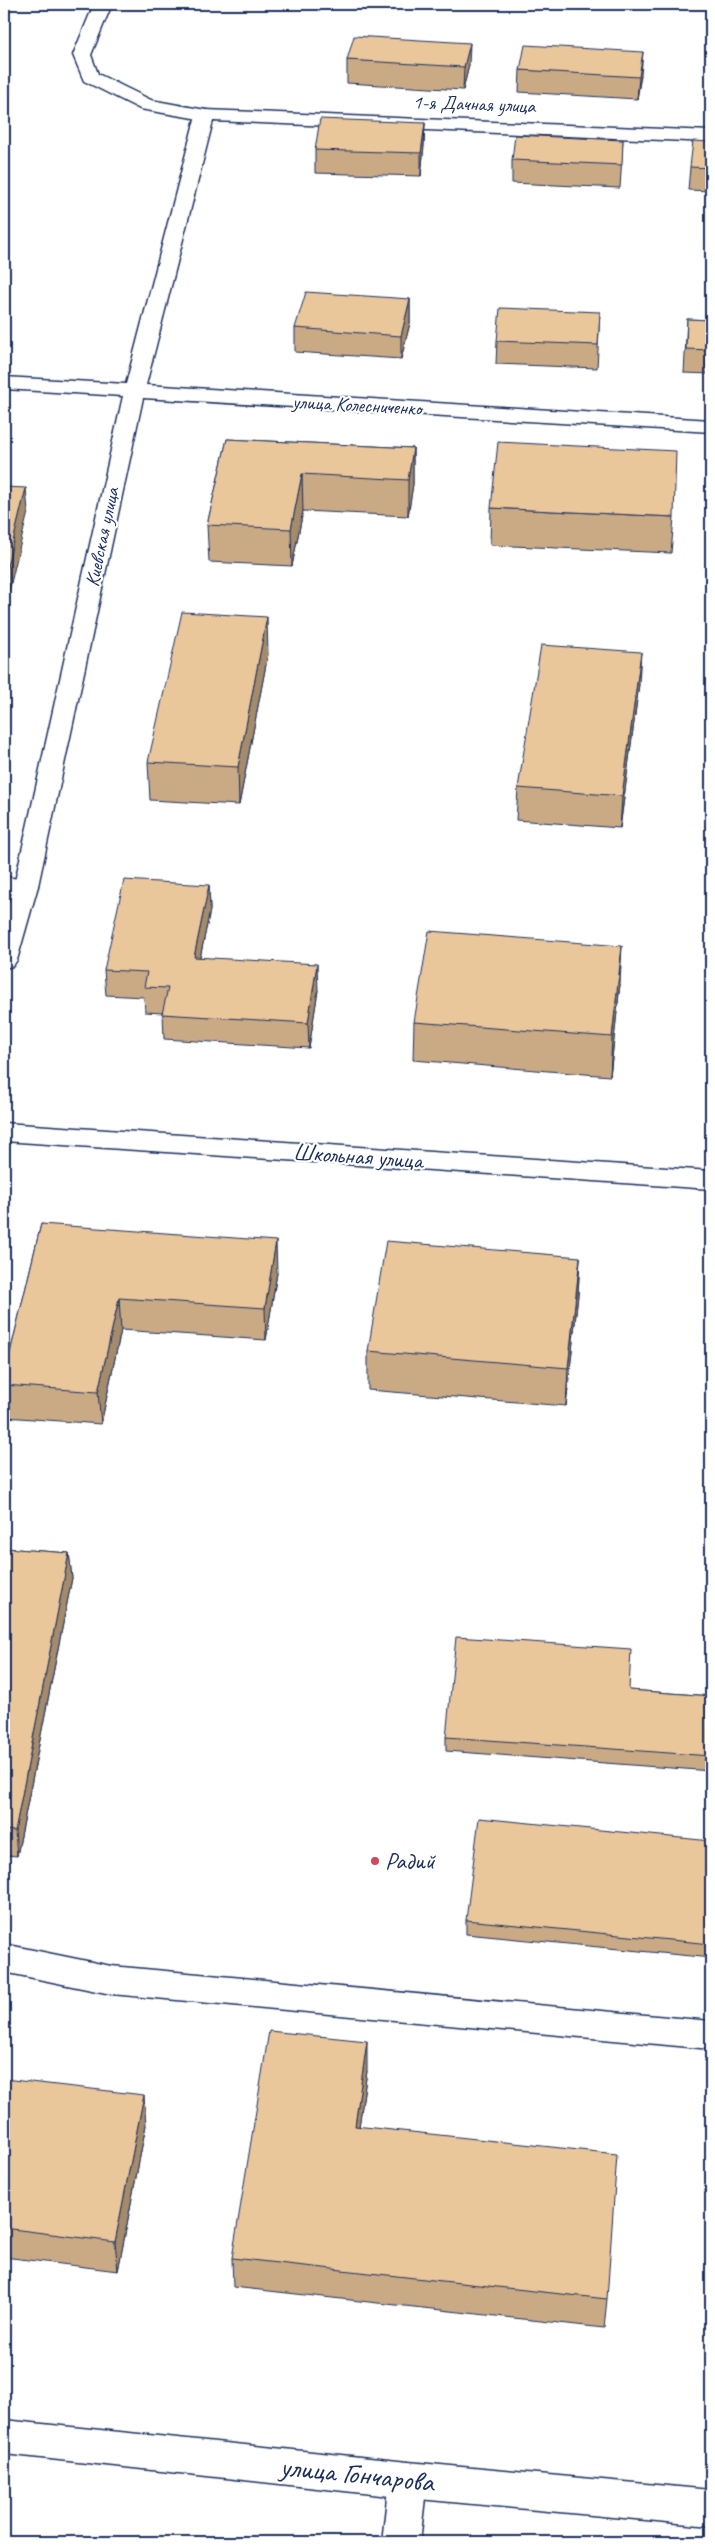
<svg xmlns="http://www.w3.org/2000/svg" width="715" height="2546" font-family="Caveat,sans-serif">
  <rect width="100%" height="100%" fill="#fff"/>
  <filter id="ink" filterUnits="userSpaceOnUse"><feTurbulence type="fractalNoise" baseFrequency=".02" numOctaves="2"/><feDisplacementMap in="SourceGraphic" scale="10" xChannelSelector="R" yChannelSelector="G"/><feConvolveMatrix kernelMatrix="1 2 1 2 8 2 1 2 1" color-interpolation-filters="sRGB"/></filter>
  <g filter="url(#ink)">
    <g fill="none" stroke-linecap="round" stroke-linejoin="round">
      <defs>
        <g id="service">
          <path d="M94,4H112L91,55L98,74L151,100L211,111L214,115L211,119L205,120L140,109L84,81L73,55Z"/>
          <path d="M4,877L35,881L38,886L35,891L26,894L4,893Z"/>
          <path d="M4,1944L111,1966L711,2021V2049L111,1994L4,1972Z"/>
          <path d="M408,2462L421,2468L427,2480L420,2542H382L389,2480L395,2468Z"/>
        </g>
        <g id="minor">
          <path d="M205,110L711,131V142L213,121L146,385L711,420V432L143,398L38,886L17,960L13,966L4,968V919L14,886L123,396L4,389V377L126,384L196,115L199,111Z"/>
          <path d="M4,1123L711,1171V1189L4,1141Z"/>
          <path d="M4,2420L408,2462L711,2490V2526L408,2498L4,2454Z"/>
        </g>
      </defs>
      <use href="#service" stroke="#1b2f5e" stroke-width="3"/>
      <use href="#minor" stroke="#1b2f5e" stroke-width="3"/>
      <use href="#service" fill="#fff" fill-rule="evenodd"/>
      <use href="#minor" fill="#fff" fill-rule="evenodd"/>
    </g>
    <g fill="#c9aa85" stroke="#1b2f5e">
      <path d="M347,60L469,65L463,90L347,83Z"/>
      <path d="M520,70L641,75L637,99L519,92Z"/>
      <path d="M425,123L424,145L421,176L315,173V150Z"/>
      <path d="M623,140L620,188L512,183V160Z"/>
      <path d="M711,142V191L688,190L690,167Z"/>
      <path d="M410,299V323L401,359L295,352V328Z"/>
      <path d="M600,312L597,368L496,364L497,341Z"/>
      <path d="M687,319L711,320V374L684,373Z"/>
      <path d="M227,439L413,448V484L408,516L303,511L292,566L209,562L207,525Z"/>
      <path d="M491,508L674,517L671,553L490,545Z"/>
      <path d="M268,654L239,805L150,800L148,762Z"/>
      <path d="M639,684L620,828L516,820L518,788Z"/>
      <path d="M209,885L210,910L200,958L318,990L309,1048L164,1039L163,1013L145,1012L144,997L106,995L104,970Z"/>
      <path d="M620,984L610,1076L413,1060L414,1022Z"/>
      <path d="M41,1224L277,1273L266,1340L121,1330L101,1424L6,1417L4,1399V1378Z"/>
      <path d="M580,1257L578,1295L566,1406L368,1390V1351Z"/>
      <path d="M4,1548L69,1553L72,1578L17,1856L4,1855Z"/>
      <path d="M629,1690L711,1696V1771L446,1751V1737Z"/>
      <path d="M711,1841V1958L466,1934V1920Z"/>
      <path d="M367,2071L359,2126L607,2299L604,2328L233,2287L232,2258Z"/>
      <path d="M4,2079L146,2125L118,2271L4,2257Z"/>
    </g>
    <g fill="#a48b6c" stroke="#1b2f5e">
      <path d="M470,43L469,65L463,90L464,67Z"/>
      <path d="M643,52L641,75L637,99L639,77Z"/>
      <path d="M425,123L424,145L421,176V153Z"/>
      <path d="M410,299V323L401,359V336Z"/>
      <path d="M413,448V484L408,516V480Z"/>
      <path d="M302,474L303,511L292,566L291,529Z"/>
      <path d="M26,488L28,512L4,612V579Z"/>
      <path d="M267,617L268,654L239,805L238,767Z"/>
      <path d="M641,652L639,684L620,828L622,796Z"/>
      <path d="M209,885L210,910L195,982L194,957Z"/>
      <path d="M622,946L620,984L610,1076L612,1037Z"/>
      <path d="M317,964L318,990L309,1048L308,1023Z"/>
      <path d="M276,1241L277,1273L266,1340L265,1308Z"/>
      <path d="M580,1257L578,1295L566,1406L568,1368Z"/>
      <path d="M119,1298L121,1330L101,1424L98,1392Z"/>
      <path d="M69,1553L72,1578L17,1856L15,1831Z"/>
      <path d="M367,2041V2071L355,2156V2126Z"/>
      <path d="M144,2095L146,2125L118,2271L115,2242Z"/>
    </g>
    <g fill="#eac69b" stroke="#1b2f5e">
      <path d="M354,36L470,43L464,67L347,60Z"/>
      <path d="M525,45L643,52L639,77L520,70Z"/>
      <path d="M320,119L425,123L421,153L315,150Z"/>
      <path d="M515,135L623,140L622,165L512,160Z"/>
      <path d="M693,141L711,142V168L690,167Z"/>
      <path d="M306,292L410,299L401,336L295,328Z"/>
      <path d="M500,308L600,312L598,345L497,341Z"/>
      <path d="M687,319L711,320V350L686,349Z"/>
      <path d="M227,439L413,448L408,480L302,474L291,529L207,525Z"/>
      <path d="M498,442L676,451L674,517L491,508Z"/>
      <path d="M4,487L26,488L4,579Z"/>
      <path d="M182,612L267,617L238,767L148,762Z"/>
      <path d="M541,645L641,652L622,796L518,788Z"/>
      <path d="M124,880L209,885L194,957L317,964L308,1023L162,1014L168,988L144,987L147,972L104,970Z"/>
      <path d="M429,931L622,946L612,1037L414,1022Z"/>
      <path d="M41,1224L276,1241L265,1308L119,1298L98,1392L4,1385V1378Z"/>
      <path d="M386,1241L580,1257L568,1368L368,1351Z"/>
      <path d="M4,1548L69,1553L15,1831L4,1830Z"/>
      <path d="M456,1637L631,1649L629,1690L711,1696V1756L446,1737Z"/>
      <path d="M479,1818L711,1841V1944L466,1920Z"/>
      <path d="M269,2031L367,2041L355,2126L617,2154L607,2299L232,2258Z"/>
      <path d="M4,2079L144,2095L115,2242L4,2228Z"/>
    </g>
  </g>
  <circle fill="#d1495b" stroke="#fff" stroke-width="2" cx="375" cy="1861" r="5"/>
  <g text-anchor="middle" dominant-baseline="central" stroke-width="4.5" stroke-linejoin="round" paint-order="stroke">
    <g font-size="20" fill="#1b2f5e" stroke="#fff">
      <text transform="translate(474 104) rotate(2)">1-я Дачная улица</text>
      <text transform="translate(357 405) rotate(3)">улица Колесниченко</text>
      <text transform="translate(102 537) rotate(-78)">Киевская улица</text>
    </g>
    <g font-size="24" fill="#1b2f5e" stroke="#fff">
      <text transform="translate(358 1156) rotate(4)">Школьная улица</text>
    </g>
    <g font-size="24" fill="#1b2f5e" stroke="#fff" text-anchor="start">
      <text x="385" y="1861">Радий</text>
    </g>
    <g font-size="29" fill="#1b2f5e" stroke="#fff">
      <text transform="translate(357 2474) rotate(6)">улица Гончарова</text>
    </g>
  </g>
  <rect width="715" height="2546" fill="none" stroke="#fff" stroke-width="20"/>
  <rect x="10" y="10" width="695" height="2526" fill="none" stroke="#1b2f5e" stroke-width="2" filter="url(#ink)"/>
</svg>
